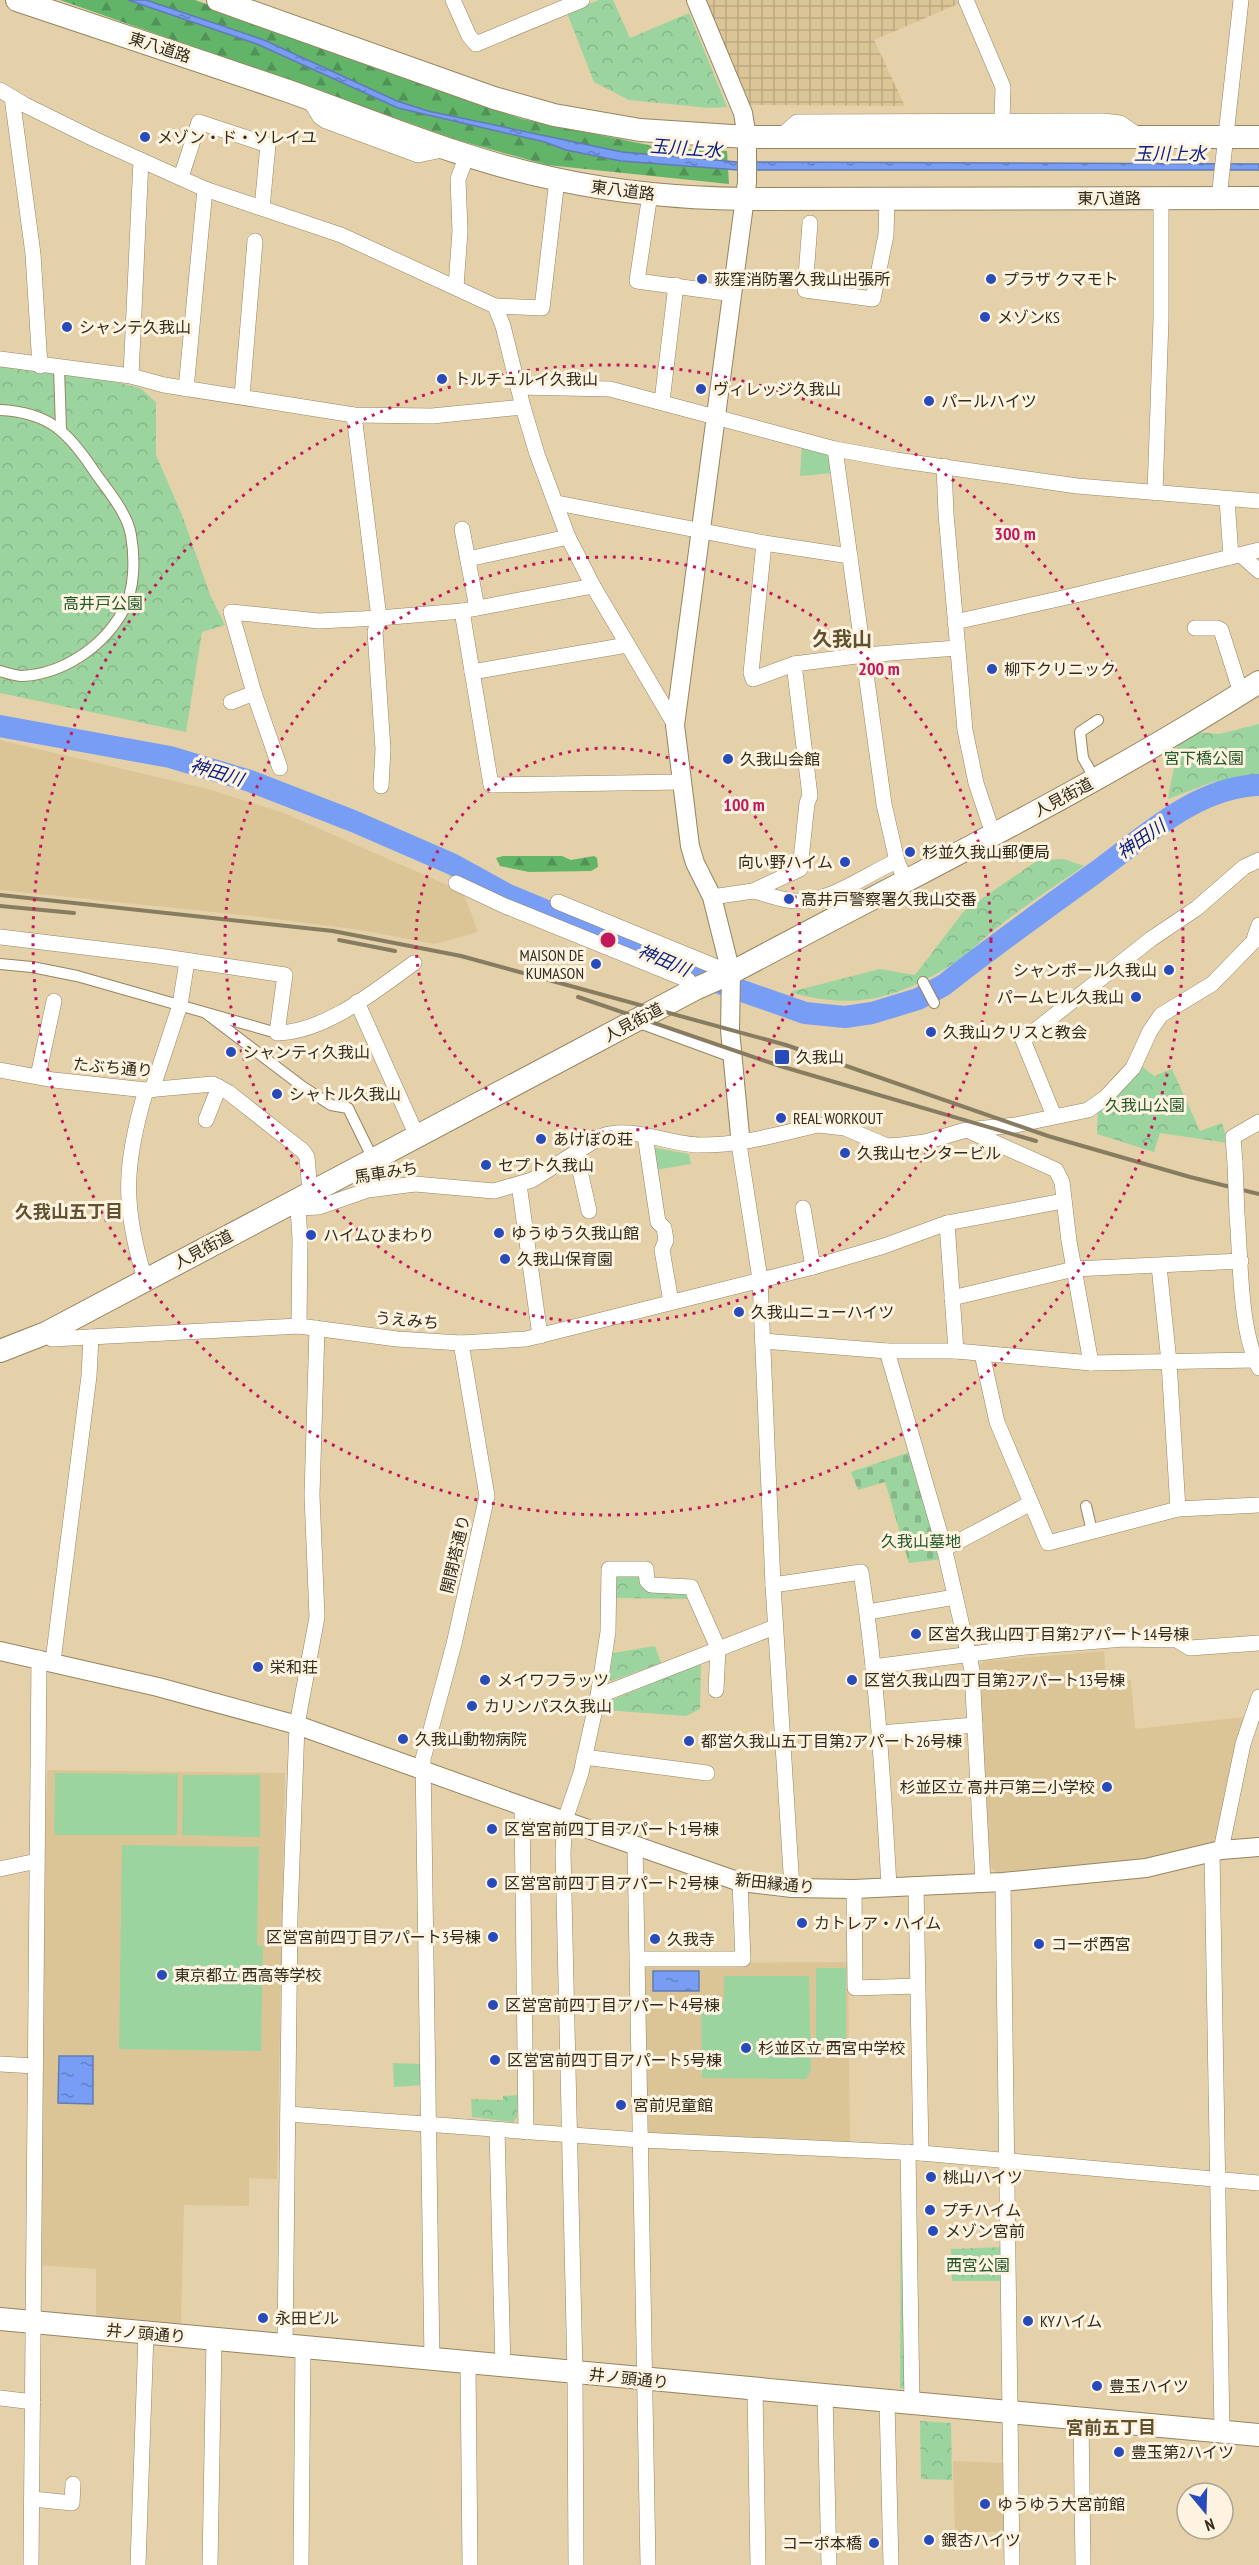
<svg xmlns="http://www.w3.org/2000/svg" width="1259" height="2565" font-family="'PT Sans Narrow','Noto Sans JP',sans-serif">
  <defs>
    <pattern id="industrial-grid" width="8" height="8" patternUnits="userSpaceOnUse" patternTransform="scale(1.5)"><rect width="8" height="8" fill="#dbc597"/><path d="M0 4h8M4 0v8" fill="none" stroke="#bca982"/></pattern>
    <pattern id="forest-firs" width="22" height="20" patternUnits="userSpaceOnUse" patternTransform="scale(1.5)"><rect width="22" height="20" fill="#62b469"/><path d="M5 1l3.5 6h-7zM16 11l3.5 6h-7z" fill="#519356"/></pattern>
    <pattern id="cemetery-stones" width="16" height="16" patternUnits="userSpaceOnUse" patternTransform="scale(1.5)"><rect width="16" height="16" fill="#9cd49f"/><path d="M2 7V4a2 2 0 0 1 4 0v3zM10 15v-3a2 2 0 0 1 4 0v3z" fill="#87b688"/></pattern>
    <pattern id="park-crowns" width="20" height="18" patternUnits="userSpaceOnUse" patternTransform="scale(1.5)"><rect width="20" height="18" fill="#9cd49f"/><path d="M2 6a3 3 0 1 1 6 0M12 15a3 3 0 1 1 6 0" fill="none" stroke="#87b688"/></pattern>
    <pattern id="water-ripples" width="26" height="14" patternUnits="userSpaceOnUse" patternTransform="scale(1.5)"><rect width="26" height="14" fill="#789df5"/><path d="M2 4q2-2 4 0t4 0M15 11q2-2 4 0t4 0" fill="none" stroke="#6380c6"/></pattern>
  </defs>
  <rect width="100%" height="100%" fill="#e4d1aa"/>
  <g fill="#dbc597">
    <path d="M0,740L208,789L284,813L463,892L478,932L435,944L360,930L252,916L0,890Z"/>
    <path d="M1104,1651L1106,1682L1131,1680L1135,1729L1245,1717L1216,1844L1149,1860L999,1875L989,1866L979,1665L985,1661Z"/>
    <path d="M47,1770L285,1773L277,2179L249,2178V2206L184,2205L181,2324L96,2318V2269L36,2265Z"/>
    <path d="M848,1962L850,2142L645,2134L641,1963Z"/>
    <path d="M953,2461L1008,2463L1007,2532H955Z"/>
  </g>
  <path fill="url(#industrial-grid)" d="M707,0H958L960,3L874,40L905,106L745,105Z"/>
  <g fill="#9cd49f">
    <path d="M802,444L832,452L834,473L800,476Z"/>
    <path d="M651,1147L689,1154L691,1164L655,1170Z"/>
    <path d="M55,1773L178,1774L177,1835H54Z"/>
    <path d="M183,1775H260V1837L182,1835Z"/>
    <path d="M122,1845L259,1847L257,1945L263,1946L261,2051L119,2049Z"/>
    <rect x="816" y="1968" width="30" height="75"/>
    <path d="M724,1976H809L811,2070L806,2079L702,2078L701,2003L724,2002Z"/>
    <path d="M393,2063L423,2064V2085L394,2087Z"/>
  </g>
  <g fill="url(#forest-firs)">
    <path d="M60,0H195L522,119L663,148L727,151L729,184L547,165L461,141Z"/>
    <path d="M503,856H562L571,860L594,856L597,858L598,867L591,871L529,872L500,866L496,858Z"/>
  </g>
  <path fill="url(#cemetery-stones)" d="M913,1451L943,1559L909,1563L885,1482L858,1490L851,1472Z"/>
  <g fill="url(#park-crowns)">
    <path d="M599,0H613L630,38L689,13L727,107L709,108L629,100L594,82L567,13Z"/>
    <path d="M0,363L116,382L140,388L156,402V455L182,515L211,597L225,625L202,632L186,732L0,693Z"/>
    <path d="M1259,724V775L1213,782L1168,799C1169,788 1179,750 1177,744L1197,732L1219,734Z"/>
    <path d="M1064,859L1084,866C1055,886 1025,905 998,927C981,940 966,957 948,967C893,1000 852,1010 790,992L880,969L915,975L964,911L1038,860Z"/>
    <path d="M1139,1064L1154,1076L1172,1069L1200,1131L1222,1123L1228,1143L1160,1133L1154,1152L1097,1134L1098,1106Z"/>
    <path d="M618,1573C638,1574 679,1582 691,1599L612,1598L613,1578Z"/>
    <path d="M655,1646L661,1663L611,1681L609,1678L613,1653Z"/>
    <path d="M701,1663L700,1709L686,1716L604,1710L605,1703Z"/>
    <path d="M518,2095L517,2117L513,2122L472,2117L471,2099L503,2100V2096Z"/>
    <path d="M901,2156L907,2388H900Z"/>
    <path d="M1004,2247L1005,2281H952L951,2249Z"/>
    <path d="M920,2421L951,2423L952,2480L921,2479Z"/>
  </g>
  <g fill="url(#water-ripples)" stroke="#637bb4" stroke-width="1.5">
    <path d="M128,0H146L264,40L397,101L428,111L622,152L737,162L1259,164V170H738L621,161L566,150L545,142L398,108L257,44Z"/>
    <rect x="653" y="1971" width="46" height="20"/>
    <path d="M59,2056H93V2104L58,2103Z"/>
  </g>
  <g fill="none" stroke-linecap="round" stroke-linejoin="round">
    <path stroke="#789df5" stroke-width="22" d="M0,726L170,757L250,781L353,821L452,864L508,895L725,985L805,1013L845,1017L872,1013L918,999L944,985C992,947 1042,911 1092,875C1141,840 1194,787 1259,785"/>
    <defs>
      <g id="pedestrian">
        <path d="M59,368L61,429"/>
        <path d="M0,410C49,412 69,433 94,471C107,490 127,512 131,535C135,558 135,590 123,611C103,647 63,674 22,676C15,676 7,673 0,671"/>
        <path d="M1095,779L1083,758L1080,732L1098,720"/>
        <path d="M0,964L32,967L77,976L277,1033"/>
        <path d="M923,982L934,1003"/>
        <path d="M207,1014L303,1087L331,1105L348,1108L373,1159"/>
        <path d="M637,1022L732,1057"/>
        <path d="M1086,1506L1092,1531"/>
      </g>
      <g id="minor">
        <path d="M453,0L469,36L476,44L582,0"/>
        <path d="M966,0L1003,87L1002,120"/>
        <path d="M0,90L25,105L94,139L205,189L341,235L495,306L503,326L523,407L537,454L568,537L593,586L675,725"/>
        <path d="M12,97L33,254L40,366"/>
        <path d="M309,99L320,117L326,121L418,155L447,149"/>
        <path d="M781,136L797,122L1103,121L1120,123L1139,136"/>
        <path d="M181,177L199,122L268,145L262,208"/>
        <path d="M650,194L637,281L733,294"/>
        <path d="M1219,198L1241,0"/>
        <path d="M810,223L805,290L873,299L886,235L887,199"/>
        <path d="M456,287L460,231L458,179L467,155"/>
        <path d="M495,306L542,308L557,180"/>
        <path d="M0,359L131,376L164,385L354,415L432,416L523,407"/>
        <path d="M131,376L141,160"/>
        <path d="M518,387L610,389L835,449L896,460L1077,486L1259,501"/>
        <path d="M186,389L205,189"/>
        <path d="M242,396L255,241"/>
        <path d="M662,401L676,285"/>
        <path d="M354,415L379,618L462,611L593,586"/>
        <path d="M835,449L884,804L897,861L905,879"/>
        <path d="M944,466L946,514L965,730L976,783L993,834"/>
        <path d="M1155,493L1161,319V206L1156,199"/>
        <path d="M1227,499L1231,557"/>
        <path d="M557,503L764,543L850,556"/>
        <path d="M462,529L477,608"/>
        <path d="M764,543L751,673L753,679L794,664L864,655L957,648"/>
        <path d="M1241,555L1259,571"/>
        <path d="M468,559L568,537"/>
        <path d="M462,611L491,785L682,782"/>
        <path d="M955,622L1076,595L1259,550"/>
        <path d="M1195,628H1217L1221,630L1241,693"/>
        <path d="M472,672L627,645"/>
        <path d="M231,702L254,693"/>
        <path d="M280,768L254,693L231,612L319,621L379,618L375,632L383,749L381,786"/>
        <path d="M456,883L505,906L688,980L695,989"/>
        <path d="M753,891C766,894 780,900 794,901C831,903 864,875 897,861"/>
        <path d="M712,897L753,891L800,869L807,803L810,796L794,664"/>
        <path d="M558,902L731,973"/>
        <path d="M0,937L158,956L285,975L277,1033C326,1032 376,990 414,963"/>
        <path d="M357,1002L417,1136"/>
        <path d="M0,1070L54,1080L146,1090L213,1084L228,1092L303,1151L307,1157L310,1192"/>
        <path d="M38,1076L54,1001"/>
        <path d="M152,1090L180,1005L187,961"/>
        <path d="M1054,1116L1023,1040L1151,939L1197,908L1244,867L1259,860"/>
        <path d="M206,1120L219,1087"/>
        <path d="M969,1131L1056,1170L1062,1182L1069,1241L1091,1363"/>
        <path d="M645,1135L658,1222L664,1228L666,1240L662,1250L671,1302"/>
        <path d="M739,1144L760,1279L773,1585L792,1888"/>
        <path d="M576,1153L589,1211"/>
        <path d="M1235,1163L1233,1137L1259,1122"/>
        <path d="M519,1184L540,1336"/>
        <path d="M287,1205L298,1208L319,1207L368,1190L415,1184L494,1191L532,1180L602,1136C634,1125 668,1145 701,1145C742,1145 779,1134 818,1125L845,1128L887,1146L901,1145L925,1142L966,1130L1016,1125L1088,1110L1105,1098L1133,1068L1150,1031L1161,1015L1212,984L1253,942L1259,925"/>
        <path d="M298,1208L300,1239L299,1326"/>
        <path d="M803,1208L813,1267"/>
        <path d="M1237,1215C1241,1261 1239,1328 1259,1368"/>
        <path d="M947,1223L956,1351"/>
        <path d="M1159,1266L1169,1362L1178,1509"/>
        <path d="M145,1279C122,1205 124,1164 146,1090"/>
        <path d="M952,1298L1074,1269L1241,1261"/>
        <path d="M46,1333L52,1339L299,1326L397,1339L461,1343L526,1339L813,1267L884,1246L947,1223L1063,1201"/>
        <path d="M763,1341L887,1351H956L1091,1363L1255,1360"/>
        <path d="M887,1351L944,1547L972,1670L983,1883"/>
        <path d="M982,1354L997,1422L1048,1543L1178,1509L1259,1505"/>
        <path d="M944,1549L1031,1503"/>
        <path d="M773,1585L861,1572C877,1676 883,1781 889,1886"/>
        <path d="M868,1612L955,1597"/>
        <path d="M53,1661L89,1376L91,1337"/>
        <path d="M873,1667L1025,1647L1124,1639L1177,1640L1190,1648L1259,1643"/>
        <path d="M598,1696L775,1627"/>
        <path d="M880,1733L975,1725"/>
        <path d="M584,1757L707,1773"/>
        <path d="M522,1806L526,2132"/>
        <path d="M635,1845L648,2565"/>
        <path d="M1221,1850L1243,1744L1259,1697"/>
        <path d="M1212,1852L1222,2431"/>
        <path d="M0,1869L37,1861"/>
        <path d="M1003,1882L1012,2565"/>
        <path d="M916,1886L921,2153"/>
        <path d="M854,1889L855,1988L917,1986"/>
        <path d="M638,1959H743L740,1882"/>
        <path d="M0,2064L35,2066"/>
        <path d="M288,2114L641,2140L921,2153L1259,2183"/>
        <path d="M497,2130L503,2367"/>
        <path d="M908,2152L912,2403"/>
        <path d="M285,2346L290,1916L297,1725L317,1617L312,1495L317,1328"/>
        <path d="M432,2360L423,1759L454,1644L487,1496L461,1343"/>
        <path d="M468,2364L470,2565"/>
        <path d="M755,2390L758,2565"/>
        <path d="M825,2395L829,2565"/>
        <path d="M0,2398L33,2402"/>
        <path d="M887,2401L891,2565"/>
        <path d="M1081,2418L1083,2565"/>
        <path d="M32,2499L72,2503L73,2484"/>
        <path d="M31,2565L39,1658"/>
        <path d="M138,2565L146,2334"/>
        <path d="M210,2565L214,2340"/>
        <path d="M301,2565L303,2348"/>
        <path d="M576,2565L575,2373L563,1852L565,1820L581,1773L598,1696L608,1632L609,1569H646L647,1581L651,1585L691,1587L718,1648L716,1690"/>
      </g>
      <g id="tertiary">
        <path d="M696,0L743,113L747,137V182L675,725L690,846L695,863L712,897L731,973L730,1030L740,1135L739,1144"/>
        <path d="M0,1651L158,1687L297,1725L522,1806L740,1882L792,1888L854,1889L1003,1882L1146,1868L1221,1850L1259,1847"/>
      </g>
      <g id="primary">
        <path d="M17,0C108,31 198,60 288,91C378,123 466,161 560,180C621,193 682,198 745,199L1259,198"/>
        <path d="M218,0L494,98L554,115L640,130L747,137H1259"/>
        <path d="M0,1351L46,1333L695,989L731,973C908,878 1090,790 1259,682"/>
        <path d="M0,2319L1259,2435"/>
      </g>
    </defs>
    <use href="#pedestrian" stroke="#968460" stroke-width="12"/>
    <use href="#minor" stroke="#968460" stroke-width="16"/>
    <use href="#tertiary" stroke="#968460" stroke-width="20"/>
    <use href="#primary" stroke="#968460" stroke-width="24"/>
    <use href="#pedestrian" stroke="#fff" stroke-width="10"/>
    <use href="#minor" stroke="#fff" stroke-width="15"/>
    <use href="#tertiary" stroke="#fff" stroke-width="18"/>
    <use href="#primary" stroke="#fff" stroke-width="22"/>
    <g stroke="#877b60" stroke-width="4">
      <path d="M0,895L333,931L461,956L786,1045L1048,1136L1190,1177L1259,1194"/>
      <path d="M0,906L74,913"/>
      <path d="M339,940L395,951"/>
      <path d="M578,997L780,1066L1036,1141"/>
    </g>
    <defs>
      <path id="minor-bridge" d="M1235,1163L1237,1215"/>
    </defs>
    <use href="#minor-bridge" stroke="#968460" stroke-width="16" stroke-linecap="butt"/>
    <use href="#minor-bridge" stroke="#fff" stroke-width="15"/>
  </g>
  <g fill="none" stroke="#c2185b" stroke-width="3" stroke-dasharray="3 6">
    <circle cx="608" cy="940" r="192"/>
    <circle cx="608" cy="940" r="383"/>
    <circle cx="608" cy="940" r="575"/>
  </g>
  <g fill="#274bba" stroke="#fdf3e0" stroke-width="2">
    <circle cx="145" cy="137" r="6"/>
    <circle cx="702" cy="279" r="6"/>
    <circle cx="991" cy="279" r="6"/>
    <circle cx="985" cy="317" r="6"/>
    <circle cx="67" cy="327" r="6"/>
    <circle cx="442" cy="379" r="6"/>
    <circle cx="701" cy="389" r="6"/>
    <circle cx="929" cy="401" r="6"/>
    <circle cx="992" cy="669" r="6"/>
    <circle cx="728" cy="759" r="6"/>
    <circle cx="910" cy="852" r="6"/>
    <circle cx="845" cy="862" r="6"/>
    <circle cx="789" cy="899" r="6"/>
    <circle cx="596" cy="964" r="6"/>
    <circle cx="1169" cy="970" r="6"/>
    <circle cx="1136" cy="997" r="6"/>
    <circle cx="931" cy="1032" r="6"/>
    <circle cx="231" cy="1052" r="6"/>
    <rect x="774" y="1049" width="16" height="16" rx="3"/>
    <circle cx="277" cy="1094" r="6"/>
    <circle cx="781" cy="1118" r="6"/>
    <circle cx="541" cy="1139" r="6"/>
    <circle cx="845" cy="1153" r="6"/>
    <circle cx="486" cy="1165" r="6"/>
    <circle cx="499" cy="1233" r="6"/>
    <circle cx="311" cy="1235" r="6"/>
    <circle cx="505" cy="1259" r="6"/>
    <circle cx="739" cy="1312" r="6"/>
    <circle cx="916" cy="1634" r="6"/>
    <circle cx="258" cy="1667" r="6"/>
    <circle cx="485" cy="1680" r="6"/>
    <circle cx="852" cy="1680" r="6"/>
    <circle cx="472" cy="1706" r="6"/>
    <circle cx="403" cy="1739" r="6"/>
    <circle cx="689" cy="1741" r="6"/>
    <circle cx="1107" cy="1787" r="6"/>
    <circle cx="492" cy="1829" r="6"/>
    <circle cx="492" cy="1883" r="6"/>
    <circle cx="802" cy="1923" r="6"/>
    <circle cx="493" cy="1937" r="6"/>
    <circle cx="655" cy="1939" r="6"/>
    <circle cx="1039" cy="1944" r="6"/>
    <circle cx="162" cy="1975" r="6"/>
    <circle cx="493" cy="2005" r="6"/>
    <circle cx="746" cy="2048" r="6"/>
    <circle cx="495" cy="2060" r="6"/>
    <circle cx="621" cy="2105" r="6"/>
    <circle cx="931" cy="2177" r="6"/>
    <circle cx="930" cy="2210" r="6"/>
    <circle cx="933" cy="2231" r="6"/>
    <circle cx="263" cy="2318" r="6"/>
    <circle cx="1028" cy="2321" r="6"/>
    <circle cx="1097" cy="2386" r="6"/>
    <circle cx="1119" cy="2452" r="6"/>
    <circle cx="985" cy="2504" r="6"/>
    <circle cx="929" cy="2540" r="6"/>
    <circle cx="874" cy="2543" r="6"/>
  </g>
  <g text-anchor="middle" dominant-baseline="central" stroke-width="6" stroke-linejoin="round" paint-order="stroke">
    <g font-size="16" fill="#322b1b" stroke="#fdf3e0">
      <text transform="translate(160 47) rotate(18)">東八道路</text>
      <text transform="translate(623 190) rotate(7)">東八道路</text>
      <text x="1109" y="198">東八道路</text>
      <text transform="translate(1063 797) rotate(-28)">人見街道</text>
      <text transform="translate(633 1022) rotate(-28)">人見街道</text>
      <text transform="translate(113 1067) rotate(5)">たぶち通り</text>
      <text transform="translate(386 1172) rotate(-9)">馬車みち</text>
      <text transform="translate(203 1249) rotate(-28)">人見街道</text>
      <text transform="translate(407 1320) rotate(5)">うえみち</text>
      <text transform="translate(455 1554) rotate(-77)">開閉塔通り</text>
      <text transform="translate(775 1883) rotate(6)">新田縁通り</text>
      <text transform="translate(146 2333) rotate(5)">井ノ頭通り</text>
      <text transform="translate(629 2378) rotate(6)">井ノ頭通り</text>
    </g>
    <g font-size="16" fill="#322b1b" stroke="#fdf3e0" text-anchor="start">
      <text x="157" y="137">メゾン・ド・ソレイユ</text>
      <text x="714" y="279">荻窪消防署久我山出張所</text>
      <text x="1003" y="279">プラザ クマモト</text>
      <text x="997" y="317">メゾンKS</text>
      <text x="79" y="327">シャンテ久我山</text>
      <text x="454" y="379">トルチュルイ久我山</text>
      <text x="713" y="389">ヴィレッジ久我山</text>
      <text x="941" y="401">パールハイツ</text>
      <text x="1004" y="669">柳下クリニック</text>
      <text x="740" y="759">久我山会館</text>
      <text x="922" y="852">杉並久我山郵便局</text>
      <text x="833" y="862" text-anchor="end">向い野ハイム</text>
      <text x="801" y="899">高井戸警察署久我山交番</text>
      <text x="584" y="955" text-anchor="end">MAISON DE<tspan x="584" dy="18">KUMASON</tspan></text>
      <text x="1157" y="970" text-anchor="end">シャンポール久我山</text>
      <text x="1124" y="997" text-anchor="end">パームヒル久我山</text>
      <text x="943" y="1032">久我山クリスと教会</text>
      <text x="243" y="1052">シャンティ久我山</text>
      <text x="796" y="1057">久我山</text>
      <text x="289" y="1094">シャトル久我山</text>
      <text x="793" y="1118">REAL WORKOUT</text>
      <text x="553" y="1139">あけぼの荘</text>
      <text x="857" y="1153">久我山センタービル</text>
      <text x="498" y="1165">セプト久我山</text>
      <text x="511" y="1233">ゆうゆう久我山館</text>
      <text x="323" y="1235">ハイムひまわり</text>
      <text x="517" y="1259">久我山保育園</text>
      <text x="751" y="1312">久我山ニューハイツ</text>
      <text x="928" y="1634">区営久我山四丁目第2アパート14号棟</text>
      <text x="270" y="1667">栄和荘</text>
      <text x="497" y="1680">メイワフラッツ</text>
      <text x="864" y="1680">区営久我山四丁目第2アパート13号棟</text>
      <text x="484" y="1706">カリンパス久我山</text>
      <text x="415" y="1739">久我山動物病院</text>
      <text x="701" y="1741">都営久我山五丁目第2アパート26号棟</text>
      <text x="1095" y="1787" text-anchor="end">杉並区立 高井戸第二小学校</text>
      <text x="504" y="1829">区営宮前四丁目アパート1号棟</text>
      <text x="504" y="1883">区営宮前四丁目アパート2号棟</text>
      <text x="814" y="1923">カトレア・ハイム</text>
      <text x="481" y="1937" text-anchor="end">区営宮前四丁目アパート3号棟</text>
      <text x="667" y="1939">久我寺</text>
      <text x="1051" y="1944">コーポ西宮</text>
      <text x="174" y="1975">東京都立 西高等学校</text>
      <text x="505" y="2005">区営宮前四丁目アパート4号棟</text>
      <text x="758" y="2048">杉並区立 西宮中学校</text>
      <text x="507" y="2060">区営宮前四丁目アパート5号棟</text>
      <text x="633" y="2105">宮前児童館</text>
      <text x="943" y="2177">桃山ハイツ</text>
      <text x="942" y="2210">プチハイム</text>
      <text x="945" y="2231">メゾン宮前</text>
      <text x="275" y="2318">永田ビル</text>
      <text x="1040" y="2321">KYハイム</text>
      <text x="1109" y="2386">豊玉ハイツ</text>
      <text x="1131" y="2452">豊玉第2ハイツ</text>
      <text x="997" y="2504">ゆうゆう大宮前館</text>
      <text x="941" y="2540">銀杏ハイツ</text>
      <text x="862" y="2543" text-anchor="end">コーポ本橋</text>
    </g>
    <g font-size="16" fill="#215927" stroke="#fdf3e0">
      <text x="103" y="603">高井戸公園</text>
      <text x="1204" y="758">宮下橋公園</text>
      <text x="1145" y="1105">久我山公園</text>
      <text x="921" y="1541">久我山墓地</text>
      <text x="978" y="2265">西宮公園</text>
    </g>
    <g font-size="18" font-style="italic" fill="#091e81" stroke="#fdf3e0">
      <text transform="translate(686 148) rotate(4)">玉川上水</text>
      <text x="1170" y="153">玉川上水</text>
      <text transform="translate(217 772) rotate(17)">神田川</text>
      <text transform="translate(1141 839) rotate(-35)">神田川</text>
      <text transform="translate(664 960) rotate(23)">神田川</text>
    </g>
    <g font-size="18" font-weight="bold" fill="#61512e" stroke="#fdf3e0">
      <text x="69" y="1211">久我山五丁目</text>
      <text x="1111" y="2427">宮前五丁目</text>
    </g>
    <g font-size="20" font-weight="bold" fill="#61512e" stroke="#fdf3e0">
      <text x="842" y="639">久我山</text>
    </g>
  </g>
  <circle cx="608" cy="940" r="9" fill="#c2185b" stroke="#fdf3e0" stroke-width="3"/>
  <g font-size="18" text-anchor="middle" font-weight="bold" fill="#c2185b" stroke="#fdf3e0" stroke-width="6" stroke-linejoin="round" paint-order="stroke">
    <text x="1015" y="540">300 m</text>
    <text x="879" y="675">200 m</text>
    <text x="744" y="811">100 m</text>
  </g>
  <g transform="translate(1205 2511) rotate(161)"><circle r="28" fill="#fdf3e0" stroke="#aca391" stroke-width="1.5"/>
  <path d="M0-4.5L10 22L0 15L-10 22Z" fill="#274bba"/>
  <text y="-9" font-size="16" font-weight="bold" text-anchor="middle" fill="#322b1b">N</text>
  </g>
</svg>
